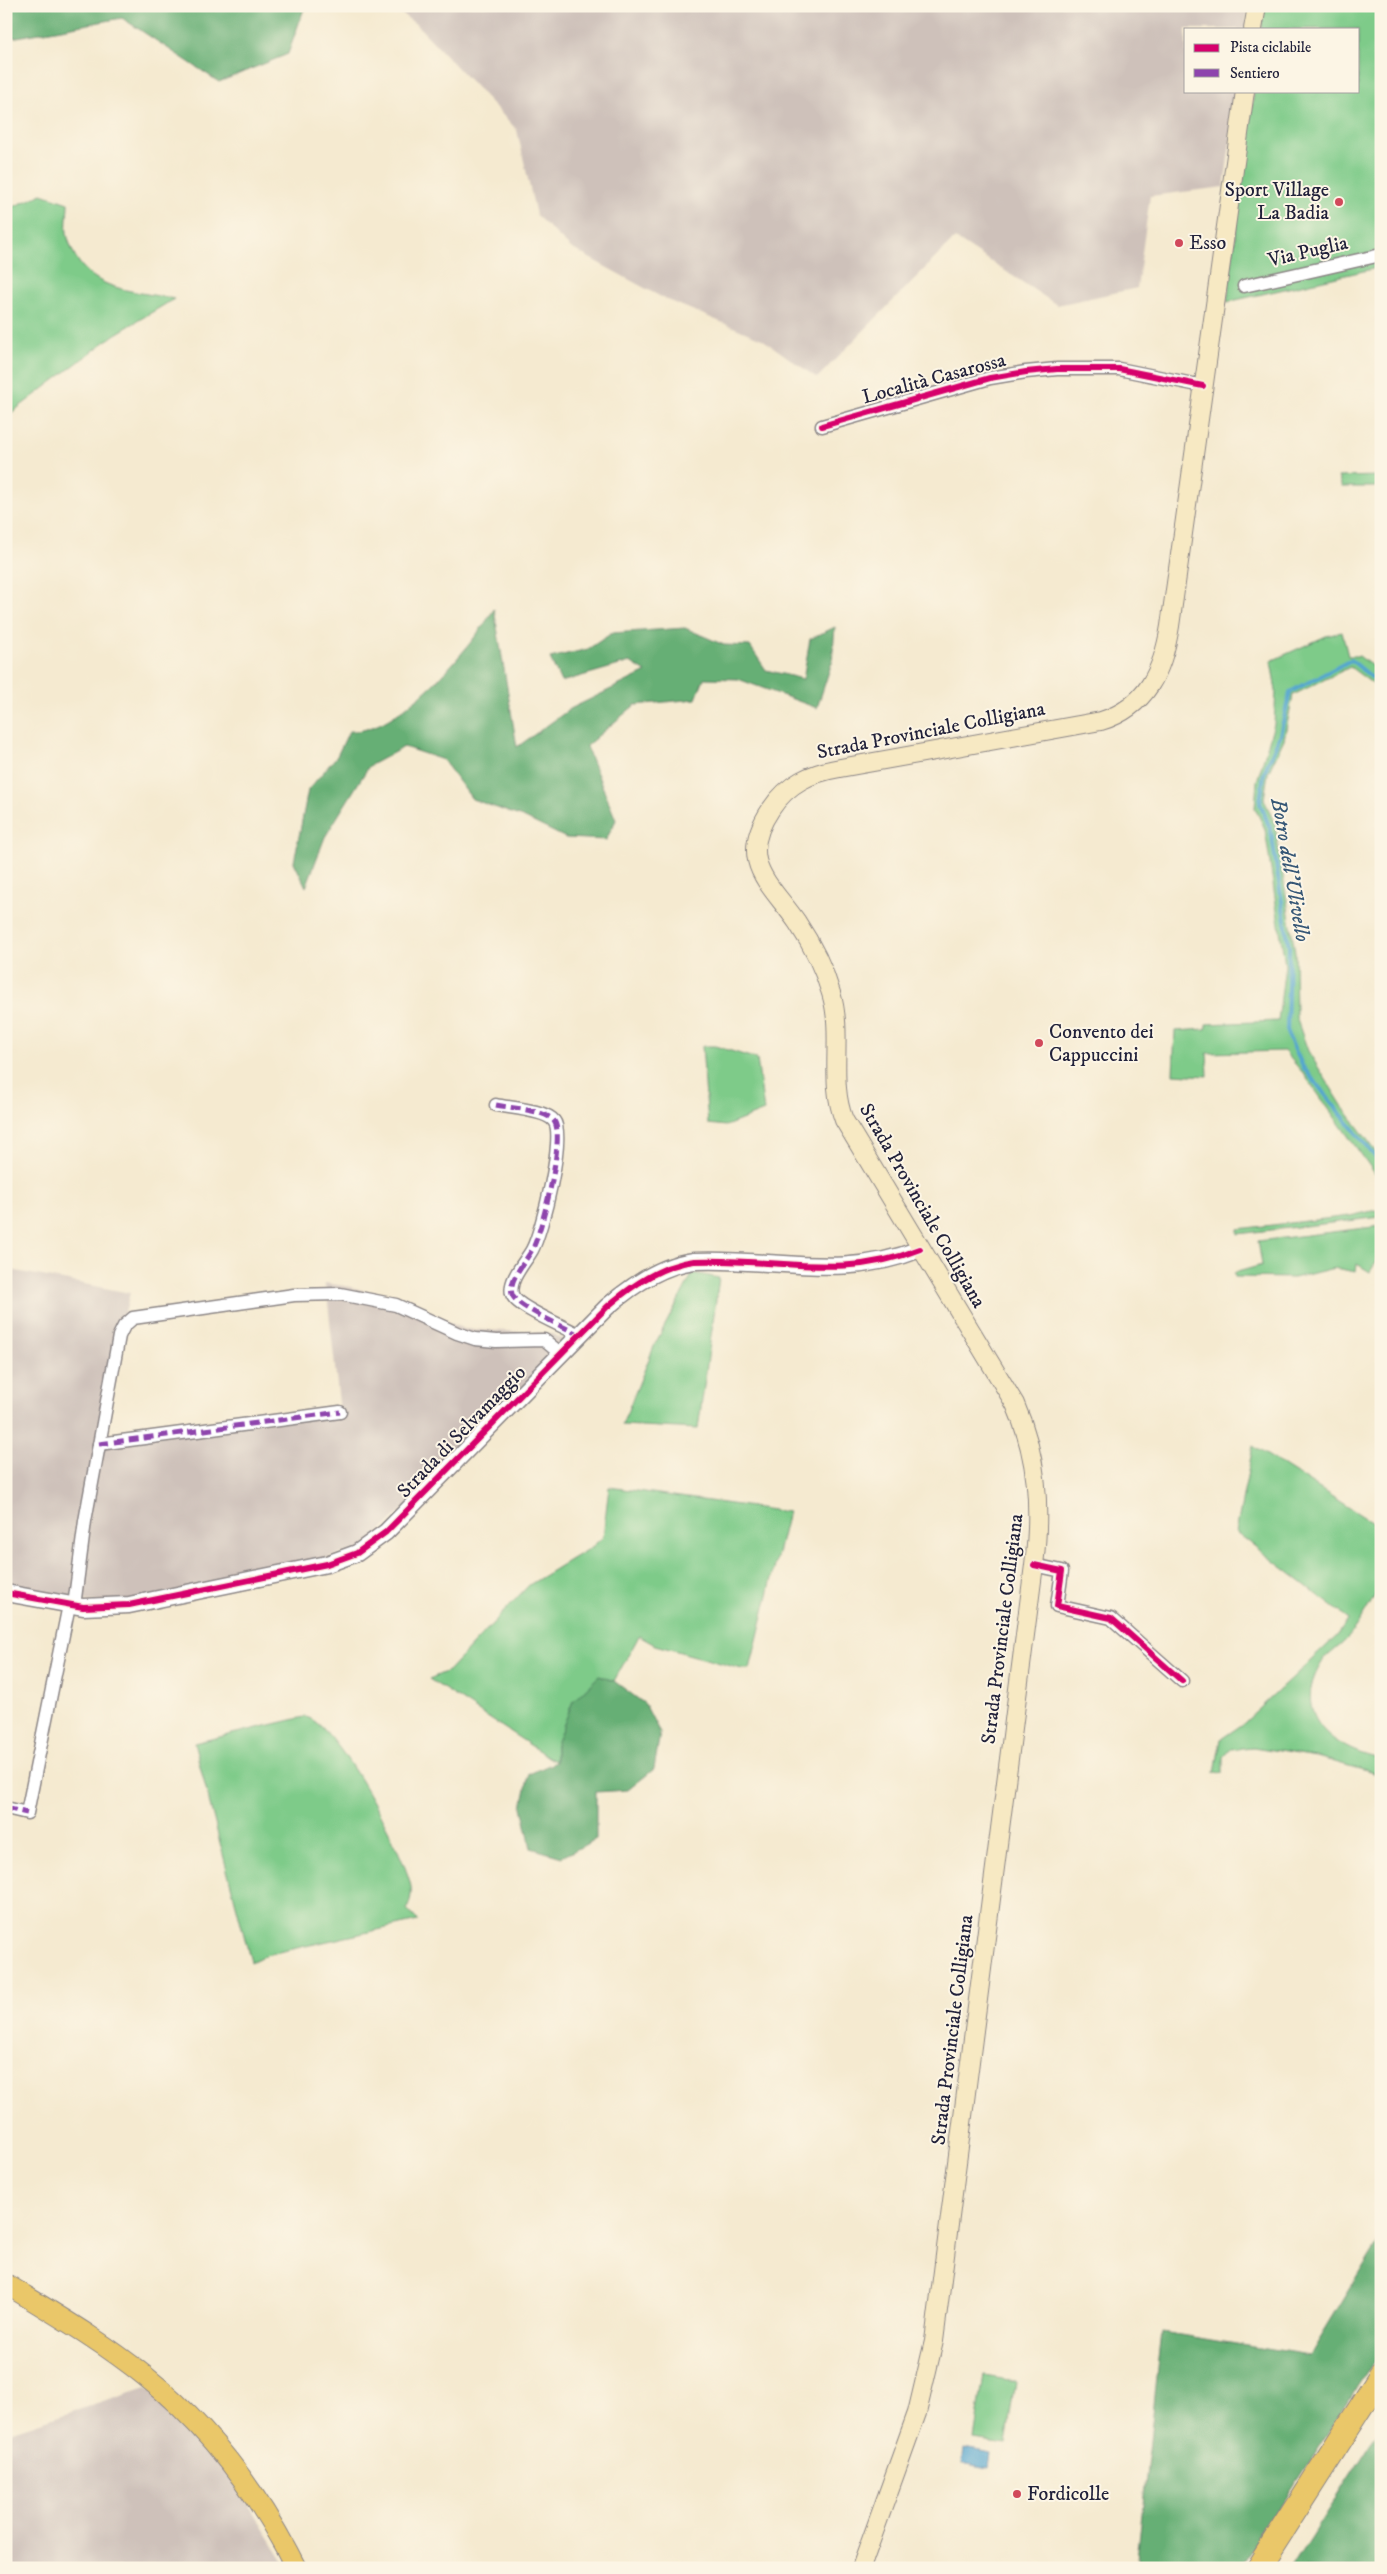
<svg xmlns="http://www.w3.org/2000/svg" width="1387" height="2574" font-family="'IM FELL DW Pica',serif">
  <rect width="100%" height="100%" fill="#fcf5e5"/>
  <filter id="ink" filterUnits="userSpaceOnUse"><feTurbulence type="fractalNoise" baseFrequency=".02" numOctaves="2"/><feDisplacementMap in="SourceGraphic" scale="10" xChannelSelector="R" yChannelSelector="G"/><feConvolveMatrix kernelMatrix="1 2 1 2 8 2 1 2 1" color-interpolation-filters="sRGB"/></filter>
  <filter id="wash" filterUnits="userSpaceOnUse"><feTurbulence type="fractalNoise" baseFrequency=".0096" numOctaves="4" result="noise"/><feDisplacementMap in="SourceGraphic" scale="20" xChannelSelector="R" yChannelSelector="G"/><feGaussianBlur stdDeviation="1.12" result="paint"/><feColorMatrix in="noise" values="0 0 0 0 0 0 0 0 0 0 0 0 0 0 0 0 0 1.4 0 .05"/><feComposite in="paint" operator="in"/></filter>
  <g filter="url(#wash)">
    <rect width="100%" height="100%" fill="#f5ead0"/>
    <g fill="#cec1ba">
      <path d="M391,6H1248L1245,29H1186V91H1237L1224,187L1150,196L1137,288L1057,305L955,238L817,378L762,339L663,298L571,248L536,215L517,130L417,25Z"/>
      <path d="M6,1269L130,1293L119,1336L99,1444L340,1412L327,1294L324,1283L351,1287L403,1301L464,1329L551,1333L571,1344L362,1549L129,1605L6,1593Z"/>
      <path d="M147,2388L178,2416L229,2473L288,2568H6V2433Z"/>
    </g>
    <g fill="#7ecb89" stroke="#507662">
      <path d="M1264,6H1381V267L1227,302L1254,91H1358V29H1261Z"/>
      <path d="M42,194L68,203C68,213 65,228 68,238C83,292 128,289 174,299L114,335L6,417V210Z"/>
      <path d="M1381,476V487H1342L1338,477Z"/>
      <path d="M1342,632L1348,656H1359L1381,673V690L1350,667L1293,695L1284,739L1268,773L1264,799L1275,825L1295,952L1296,1017L1308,1051L1343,1107L1381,1158V1182L1303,1073L1284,1051L1207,1053L1208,1076L1173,1074L1175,1031L1206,1029V1024L1278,1021L1285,965L1265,829L1255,808L1257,781L1274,724L1276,691L1271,661L1326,636Z"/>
      <path d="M702,1046H715L757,1059L764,1111L726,1126L708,1124Z"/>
      <path d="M1381,1209V1217L1238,1234V1229L1350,1216Z"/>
      <path d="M1381,1226V1259L1378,1258L1370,1272L1357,1264L1356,1272L1334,1268L1294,1278L1235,1277L1234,1273L1262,1265L1258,1241Z"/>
      <path d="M693,1273L719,1278L698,1429L622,1425L655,1344Z"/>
      <path d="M1253,1446L1381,1528C1381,1542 1385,1574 1380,1585C1375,1597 1355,1631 1346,1640C1338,1648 1327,1655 1321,1664C1290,1715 1332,1749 1381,1759V1775L1317,1757L1253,1747L1231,1749L1223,1758V1773L1215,1772L1221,1739L1243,1724L1337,1636L1349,1619L1236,1532Z"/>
      <path d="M609,1487L788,1512L750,1669H742L655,1645L639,1636L614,1681L599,1676L556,1744V1762L429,1679L448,1671L529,1585L593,1546L603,1537Z"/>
      <path d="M304,1717C333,1716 407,1858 411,1887C412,1895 410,1901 407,1909L418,1921L265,1955L251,1962L194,1743Z"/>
      <path d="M984,2376L1015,2381L1006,2444L974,2439Z"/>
    </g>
    <g fill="#66af75" stroke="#446858">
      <path d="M6,6H305L288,54L219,82L122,18L6,39Z"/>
      <path d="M494,609L517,747L570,709L646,672L630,662L561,682L550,658L588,649L612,633L685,628L724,645L750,646L766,670L803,679L810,639L835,627L832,662L817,708L738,679L704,678L696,699L635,705L586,746L616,820L606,840L566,838L525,818L472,799L443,760L404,747L369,766L325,837L306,887L294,862L308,790L337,756L349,731C397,735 471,648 494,609Z"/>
      <path d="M599,1676L614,1681L645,1704L660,1733L654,1769L628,1790L596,1792V1839L562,1857L531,1848L522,1807L529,1774L556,1762V1744L573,1701Z"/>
      <path d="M1381,2237V2351L1240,2568H1136L1162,2332L1309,2356Z"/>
      <path d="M1381,2427V2568H1291Z"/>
    </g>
    <path fill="#54a6cf" stroke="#3b6485" d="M964,2449L991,2454L989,2468L962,2463Z"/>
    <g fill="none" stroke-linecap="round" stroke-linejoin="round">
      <path stroke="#54a6cf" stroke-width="4" d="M1381,685L1351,660L1290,692L1280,735L1264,773L1260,803L1271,831L1289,947L1287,1033L1303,1067L1381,1164"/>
    </g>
  </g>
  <g filter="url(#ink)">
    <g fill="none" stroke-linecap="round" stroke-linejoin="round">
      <defs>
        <g id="minor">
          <path d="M1244,286L1381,255"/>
          <path d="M822,426L990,378L1026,372L1057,369H1119L1203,386"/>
          <path d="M496,1105C510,1108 546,1110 554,1121C566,1135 542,1232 532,1250C526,1261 508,1280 512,1294C515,1307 566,1327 579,1335"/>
          <path d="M99,1444L340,1412"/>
          <path d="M1034,1565L1062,1571L1057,1606L1111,1618L1182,1681"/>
          <path d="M74,1606L85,1521L119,1336L124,1326L133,1318L294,1295L340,1294L396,1305L457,1333L475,1339L496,1341L544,1340L561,1354"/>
          <path d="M6,1808L27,1813L69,1605"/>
        </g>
        <path id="tertiary" d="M6,1593L83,1607L129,1605L327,1564L357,1553L386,1532L607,1307C631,1286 661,1265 694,1261C773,1257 842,1281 920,1249"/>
        <g id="secondary">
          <path d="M1253,29L1257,6"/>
          <path d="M861,2568L917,2413L934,2341L1034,1565C1041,1508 1038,1457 1015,1404L844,1120C828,1079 844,1035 831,993C824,969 811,943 797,922C769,882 736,861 771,809C788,783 811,773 840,768L1101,721C1147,707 1163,670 1170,626L1245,91"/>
        </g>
        <path id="primary" d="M6,2284C53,2313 102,2341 145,2376C210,2428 259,2494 296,2568"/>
        <path id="motorway" d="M1258,2568L1381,2376"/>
      </defs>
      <use href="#minor" stroke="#8c8686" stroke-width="15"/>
      <use href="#tertiary" stroke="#8c8686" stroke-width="19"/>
      <use href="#secondary" stroke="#8c8686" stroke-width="20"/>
      <use href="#primary" stroke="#8c8686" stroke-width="22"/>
      <use href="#motorway" stroke="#8c8686" stroke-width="26"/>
      <use href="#minor" stroke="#fff" stroke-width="12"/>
      <use href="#tertiary" stroke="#fff" stroke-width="16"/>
      <use href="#secondary" stroke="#f7e9c3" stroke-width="18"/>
      <use href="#primary" stroke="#eac769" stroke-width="20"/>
      <use href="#motorway" stroke="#eac769" stroke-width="24"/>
      <g stroke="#8e44ad" stroke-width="5" stroke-dasharray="10 5" stroke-linecap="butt">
        <path d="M496,1105C510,1108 546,1110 554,1121C566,1135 542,1232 532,1250C526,1261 508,1280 512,1294C515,1307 566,1327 579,1335"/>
        <path d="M99,1444L340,1412"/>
        <path d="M6,1808L27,1813"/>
      </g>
      <defs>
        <g id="cycleway">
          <path d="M822,426L990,378L1026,372L1057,369H1119L1203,386"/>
          <path d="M1034,1565L1062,1571L1057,1606L1111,1618L1182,1681"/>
          <path d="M6,1593L83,1607L129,1605L327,1564L357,1553L386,1532L607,1307C631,1286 661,1265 694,1261C773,1257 842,1281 920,1249"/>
        </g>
      </defs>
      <use href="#cycleway" stroke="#fcf5e5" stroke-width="9"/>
      <use href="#cycleway" stroke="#d6006c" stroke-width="6"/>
    </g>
  </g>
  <g fill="#d1495b" stroke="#fcf5e5" stroke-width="2">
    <circle cx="1339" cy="202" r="5"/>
    <circle cx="1179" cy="243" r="5"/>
    <circle cx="1039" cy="1043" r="5"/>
    <circle cx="1017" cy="2494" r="5"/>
  </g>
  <g text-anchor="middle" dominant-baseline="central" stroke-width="4" stroke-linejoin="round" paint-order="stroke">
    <g font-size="20" fill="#22223b" stroke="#fcf5e5" text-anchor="start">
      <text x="1329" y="190" text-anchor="end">Sport Village<tspan x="1329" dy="23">La Badia</tspan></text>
      <text x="1189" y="243">Esso</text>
      <text x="1049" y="1032">Convento dei<tspan x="1049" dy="23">Cappuccini</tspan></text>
      <text x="1027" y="2494">Fordicolle</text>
    </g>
    <g font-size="20" fill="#22223b" stroke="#fcf5e5">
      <text transform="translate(1308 252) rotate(-13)">Via Puglia</text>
      <text transform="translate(934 379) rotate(-15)">Località Casarossa</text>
      <text transform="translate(931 731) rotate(-11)">Strada Provinciale Colligiana</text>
      <text transform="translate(922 1206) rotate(60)">Strada Provinciale Colligiana</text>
      <text transform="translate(462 1432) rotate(-46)">Strada di Selvamaggio</text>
      <text transform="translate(1003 1629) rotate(-83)">Strada Provinciale Colligiana</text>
      <text transform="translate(953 2030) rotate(-83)">Strada Provinciale Colligiana</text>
    </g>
    <g font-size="21" font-style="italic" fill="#365776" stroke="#fcf5e5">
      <text transform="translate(1290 870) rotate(80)">Botro dell'Ulivello</text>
    </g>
  </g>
  <rect width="1387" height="2574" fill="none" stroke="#fcf5e5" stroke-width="25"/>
  <rect x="1184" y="28" width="175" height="65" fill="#fcf5e5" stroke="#a5a1a1"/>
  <rect x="1194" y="44" width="25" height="8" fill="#d6006c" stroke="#a5a1a1"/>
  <text x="1230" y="52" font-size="15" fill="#22223b">Pista ciclabile</text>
  <rect x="1194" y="69" width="25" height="8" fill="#8e44ad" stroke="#a5a1a1"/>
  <text x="1230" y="78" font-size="15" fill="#22223b">Sentiero</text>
</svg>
